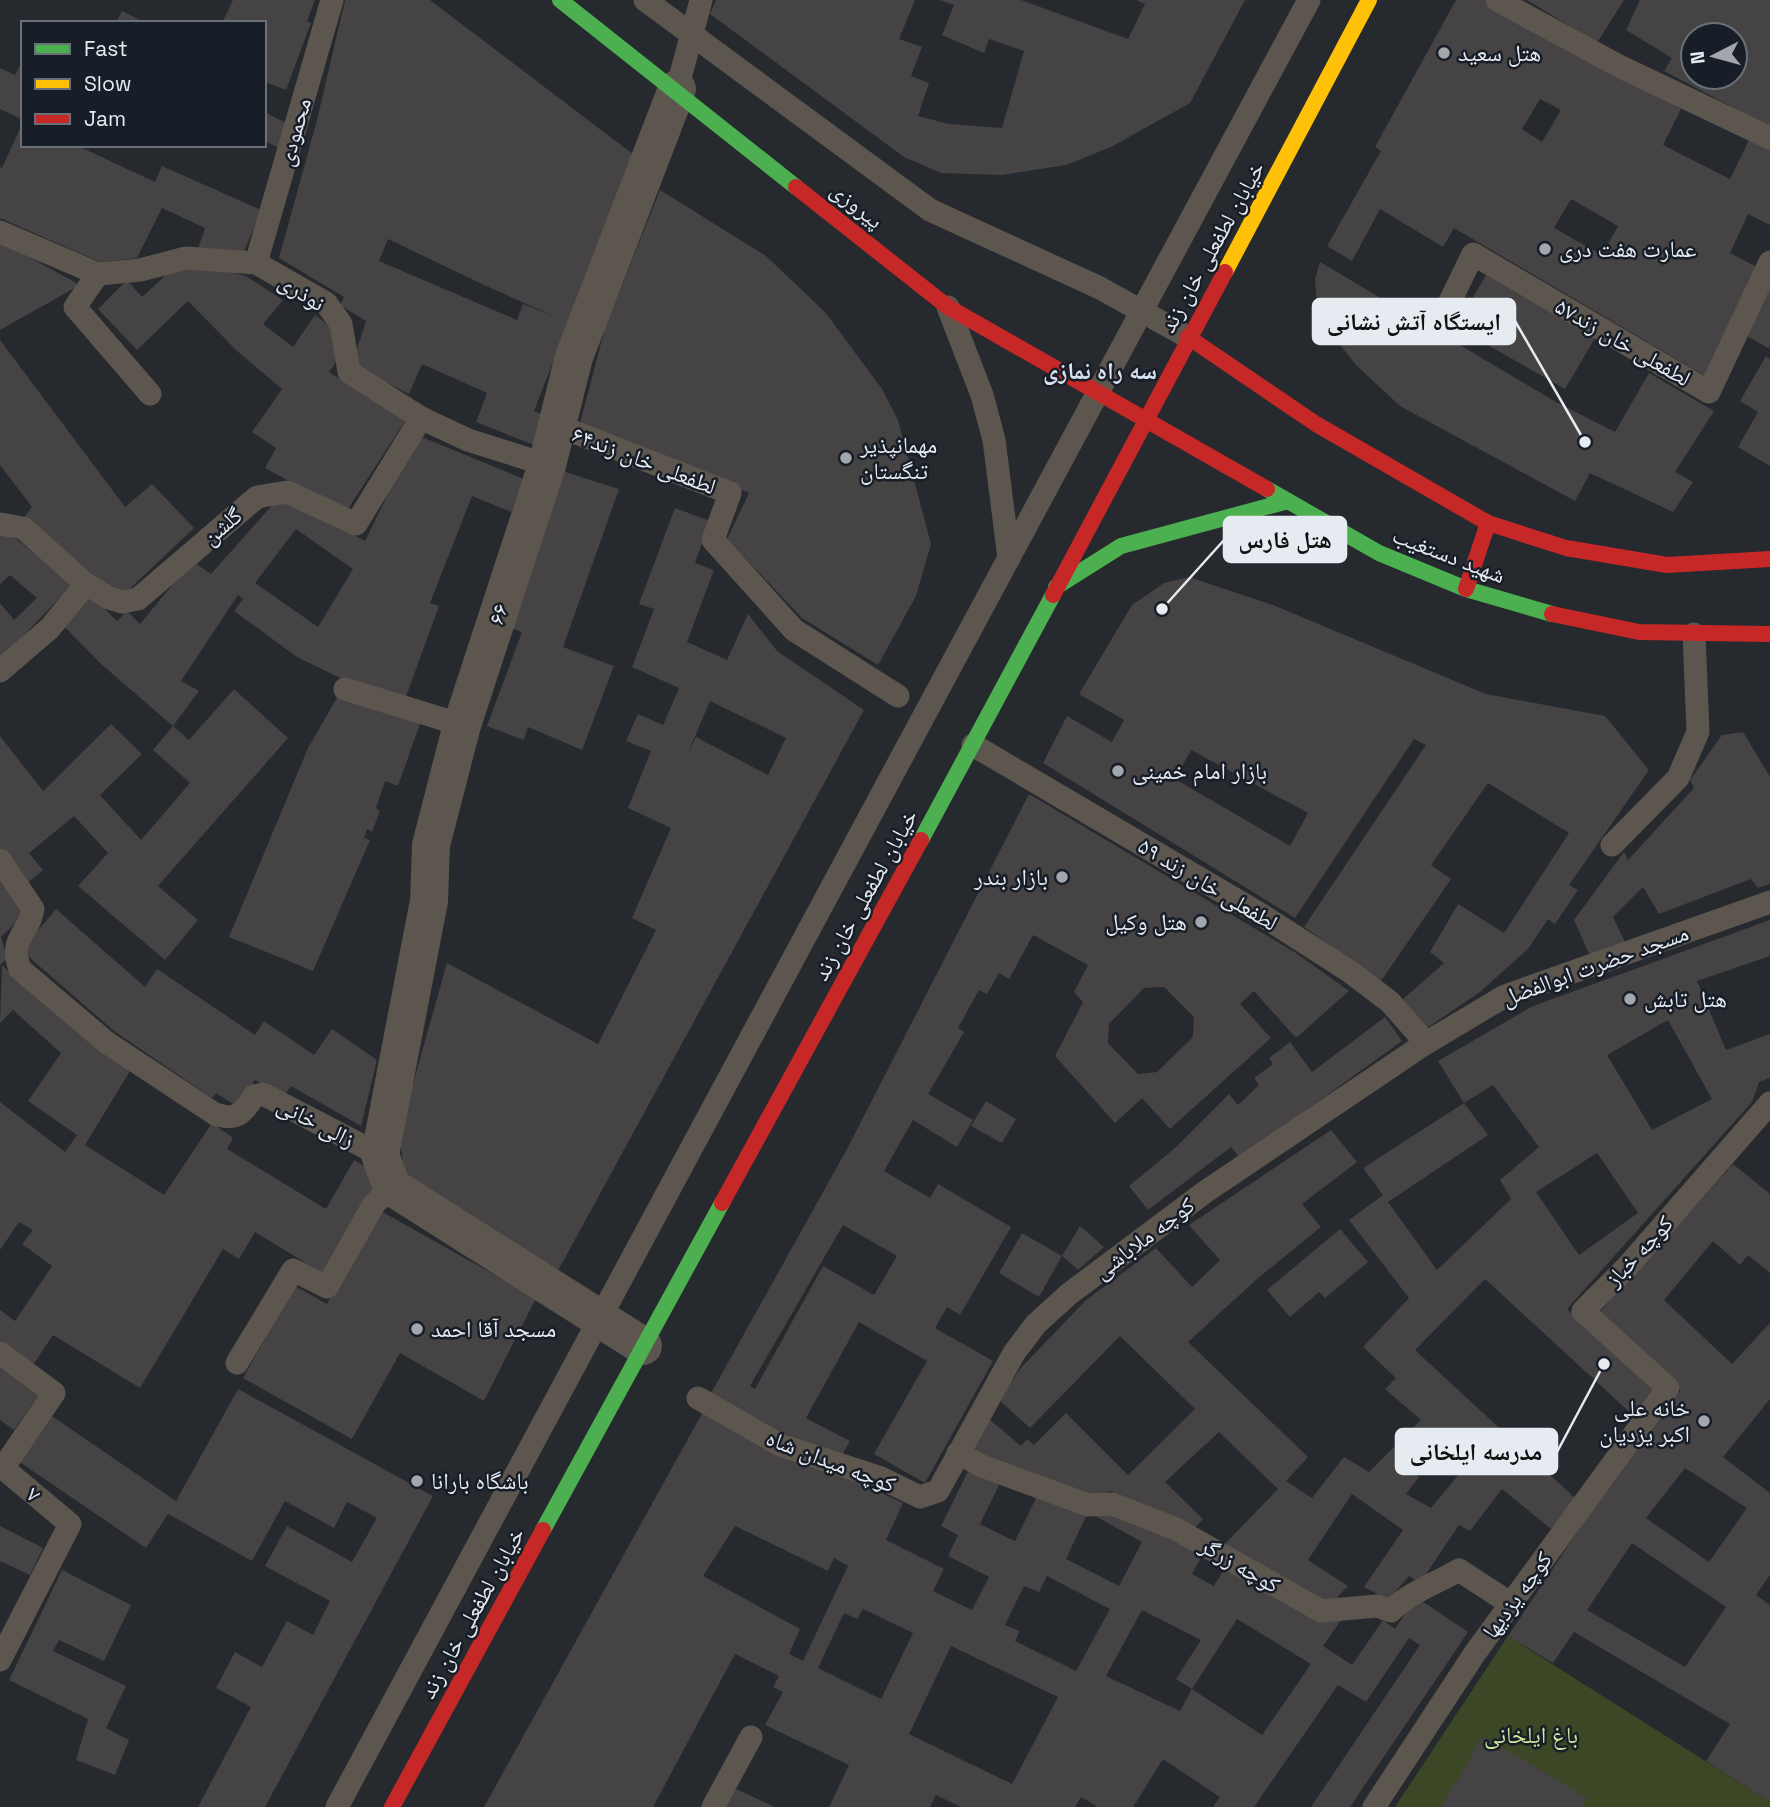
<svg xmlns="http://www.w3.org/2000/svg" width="1770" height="1807" font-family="'Space Grotesk','Noto Naskh Arabic',sans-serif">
  <rect width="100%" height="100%" fill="#26292e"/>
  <path fill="#3c4825" d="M1508,1636L1770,1802V1807H1395Z"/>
  <g fill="#454344" fill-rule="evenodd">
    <path d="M233,0H315L307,21L311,23L286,90L268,83L264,90V23H222Z"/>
    <path d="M345,0H430L634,155L534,411L546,416L534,445L476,422L487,393L422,364L409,394L359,368L355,355L366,321L340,305L344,297L279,258L317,120ZM388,239L484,285L554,316L523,304L517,320L379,261Z"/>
    <path d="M716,0H915L899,39L922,47L911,76L929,83L918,116L949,124L1002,128L1024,51L989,39L984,53L942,35L954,5L939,0H1021L1128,39L1145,4L1136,0H1245L1190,103L1111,147L1066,165L1002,175L941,173L904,157L710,14Z"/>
    <path d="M1456,0H1487L1681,109L1663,145L1730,179L1751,136L1770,145V225L1748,214L1730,253L1759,268L1707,377L1454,228L1443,247L1380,209L1352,261L1327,246L1381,151L1375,147ZM1540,99L1561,110L1542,142L1522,129ZM1571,199L1618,226L1602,255L1554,228Z"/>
    <path d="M1527,0H1624L1597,43Z"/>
    <path d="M1640,0H1770V127L1664,71L1672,58L1626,30ZM1693,35H1735V77H1693Z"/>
    <path d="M122,11L146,23H116Z"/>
    <path d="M23,59V120L0,109V68L15,75Z"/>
    <path d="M264,112L290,125L282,150L264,140Z"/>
    <path d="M23,122V145H76L155,182L162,166L261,210L242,257L198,249L205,228L162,208L137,258L100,262L0,218V167L2,168Z"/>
    <path d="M660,190L766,256L825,312L882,389L898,420L931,544L916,596L878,665L802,618L727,539L749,493L580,423L605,328Z"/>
    <path d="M0,241L80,285L0,330Z"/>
    <path d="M1320,262L1556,402L1615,432L1649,373L1714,411L1675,472L1693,482L1673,512L1590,473L1575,501L1400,406L1356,365L1332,335L1317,305L1315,279Z"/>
    <path d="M212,268L246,276L283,300L263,324L293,347L315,315L335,330V364L329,372L405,421L346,512L265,468L276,448L252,432L282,389L236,350L188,301L137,350L98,309L127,280L142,297L165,276L162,272Z"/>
    <path d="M1486,275L1595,338L1565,389L1456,327Z"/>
    <path d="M1770,278V349L1743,334Z"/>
    <path d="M0,340L125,507L152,484L194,528L120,598L25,516L32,507L0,465Z"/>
    <path d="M1766,356L1770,359V466L1738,447L1758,412L1740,401Z"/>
    <path d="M417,435L524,479L511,512L472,496L430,603L439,606L404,702L336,676L297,657L234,611L243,599L238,595L181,681L199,691L173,726L101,664L62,624L91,595L117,621L127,611L140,624L192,561L211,574L274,503L298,504L365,541ZM296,529L353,569L318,627L255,583Z"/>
    <path d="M559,470L619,489L563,647L614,666L582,750L528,727L524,740L487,726L522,632L506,626Z"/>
    <path d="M675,508L710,521L695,563L714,570L687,642L727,660L748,614L777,651L864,710L554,1278L406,1186L399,1133L447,963L598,1044L656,930L632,918L671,828L628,808L651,751L626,741L638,714L663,725L679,688L632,667L654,609L639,604ZM710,701L786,738L768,775L696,737L687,755Z"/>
    <path d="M0,534L16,539L73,584L0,660V603L14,620L37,598L10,575L0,584Z"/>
    <path d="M1189,577L1273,605L1486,694L1605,716L1649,770L1569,885L1578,890L1555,924L1548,919L1528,949L1480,992L1427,1028L1402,1000L1444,963L1430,952L1458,904L1504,933L1569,833L1488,783L1431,865L1451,879L1381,981L1304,927L1426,745L1414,739L1295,918L1043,763L1067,716L1112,742L1124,720L1079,694L1132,605L1164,583ZM1191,750L1308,813L1290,846L1175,779Z"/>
    <path d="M234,689L288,738L158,886L198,920L165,960L78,886L108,853L74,816L29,853L43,870L26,884L0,848V736L43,791L111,724L142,754L100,795L141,840L190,783L153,750L173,726L189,740Z"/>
    <path d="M339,694L421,721L398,786L385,781L376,808L380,811L372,832L367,829L364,838L370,840L313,971L229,937L308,748Z"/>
    <path d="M1743,732L1770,777V884L1758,888L1751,879L1659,914L1643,887L1613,917L1625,942L1590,956L1574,920L1624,852L1628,860L1694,788L1690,780L1722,735Z"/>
    <path d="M1029,794L1296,953L1349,991L1296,1038L1254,991L1240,1004L1271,1038L1170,1129L1142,1098L1115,1123L1055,1056L1083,1002L1074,992L1088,965L1033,935L1009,979L999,973L987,994L979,990L958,1028L964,1032L928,1094L973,1120L957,1147L913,1120L884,1171L930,1198L938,1184L1011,1227L960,1315L947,1307L935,1328L993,1361L925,1483L874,1454L927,1361L859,1322L806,1418L850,1441L839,1460L793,1442L710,1395L847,1149ZM1164,987L1194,1017L1193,1037L1157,1072L1138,1074L1108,1043L1109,1024L1144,988ZM843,1225L897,1256L874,1295L823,1266L755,1389L750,1386Z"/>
    <path d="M0,873L28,911L1,937L7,958L0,965Z"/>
    <path d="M56,909L145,987L157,969L255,1035L264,1021L314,1055L332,1029L377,1060L361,1126L291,1086L283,1097L255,1080L238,1107L216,1093L212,1098L114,1031L21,950Z"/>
    <path d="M1770,920V956L1697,981L1726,1050L1770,1034V1078L1759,1082L1752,1102L1567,1309L1658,1389L1636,1418L1485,1279L1415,1350L1575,1498L1551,1529L1502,1489L1470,1531L1459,1525L1420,1583L1409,1576L1388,1600L1364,1587L1403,1530L1352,1494L1308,1560L1348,1586L1329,1606L1222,1547L1278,1489L1219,1432L1165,1482L1203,1519L1193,1530L1111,1491L1087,1497L982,1454L969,1445L988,1418L1021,1446L1027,1439L1034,1445L1066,1413L1128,1475L1195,1409L1120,1336L1030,1428L999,1400L1020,1369L1085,1301L1156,1248L1192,1287L1220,1260L1189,1225L1331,1130L1357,1162L1302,1204L1321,1227L1257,1279L1188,1342L1308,1457L1286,1481L1312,1498L1344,1457L1369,1472L1421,1420L1385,1389L1396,1378L1363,1347L1409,1298L1349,1220L1383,1195L1363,1168L1464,1103L1438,1061L1533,1006ZM1668,1020L1712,1099L1652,1130L1607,1055ZM1493,1085L1539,1147L1500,1180L1511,1199L1437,1270L1388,1202L1488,1135L1464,1103ZM1597,1153L1638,1213L1579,1255L1536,1192ZM1446,1441L1470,1461L1431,1508L1406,1494L1419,1477L1412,1473Z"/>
    <path d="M2,965L96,1047L130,1071L85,1145L164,1195L212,1123L233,1138L227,1149L326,1209L354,1160L382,1177L324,1274L255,1232L239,1259L223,1249L140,1388L53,1335L31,1368L0,1345V1310L15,1321L52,1266L22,1244L33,1230L19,1222L0,1250V1102L65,1152L77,1135L28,1101L61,1053L13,1010L0,1023Z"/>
    <path d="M1385,1017L1402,1041L1240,1158L1231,1147L1148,1210L1129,1186L1175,1148L1229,1094L1238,1105L1259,1085L1254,1078L1273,1064L1269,1058L1290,1042L1312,1072Z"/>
    <path d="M986,1101L1016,1119L1002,1143L971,1126Z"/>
    <path d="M1733,1164L1770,1194V1273L1748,1255L1740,1265L1713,1241L1664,1300L1732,1364L1770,1323V1399L1723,1457L1770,1493V1575L1756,1595L1770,1605V1802L1706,1761L1730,1724L1574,1632L1553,1663L1508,1636L1606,1489L1681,1390L1598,1314ZM1685,1468L1747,1508L1709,1562L1646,1518ZM1632,1543L1726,1607L1685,1667L1587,1610Z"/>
    <path d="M379,1210L536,1298L484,1401L400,1353L352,1439L243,1378L295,1286L327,1304Z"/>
    <path d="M1080,1226L1104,1247L1078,1270L1062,1256Z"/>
    <path d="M1340,1229L1368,1262L1325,1298L1319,1292L1290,1317L1267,1290Z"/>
    <path d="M1022,1233L1062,1256L1039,1297L999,1273Z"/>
    <path d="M0,1364L40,1393L14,1430L0,1420Z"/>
    <path d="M238,1389L433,1496L265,1807H198L251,1707L216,1688L235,1652L262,1667L287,1621L313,1635L330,1601L265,1566L287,1526L352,1562L377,1518L347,1502L334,1528L285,1501L252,1561L168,1514L146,1548L18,1461L49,1414L176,1501Z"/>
    <path d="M704,1410L903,1503L886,1540L944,1569L933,1591L972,1610L989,1577L948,1556L958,1535L941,1526L971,1465L1002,1479L980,1524L1008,1538L1015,1541L1039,1492L1115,1509L1203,1554L1192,1574L1214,1586L1226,1566L1344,1616L1323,1646L1352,1665L1383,1620L1395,1629L1416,1597L1468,1632L1350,1807H1311L1420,1645L1409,1638L1366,1702L1338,1685L1254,1807H1213L1220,1797L1163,1759L1133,1807H1098L1081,1797L1075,1807H961L936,1795L930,1807H829L849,1765L765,1725L783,1692L773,1687L779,1676L735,1654L653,1807H484ZM1088,1512L1142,1542L1119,1586L1066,1559ZM735,1526L828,1571L834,1558L848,1566L803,1661L789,1654L800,1629L703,1576ZM1047,1576L1110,1609L1076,1671L1015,1641L1020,1631L1005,1625L1024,1586L1039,1592ZM863,1609L913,1633L881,1699L818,1668L844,1613L857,1619ZM1142,1610L1201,1640L1176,1679L1192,1689L1180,1711L1106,1676ZM1237,1619L1311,1664L1262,1735L1192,1689ZM951,1646L1058,1697L1012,1784L909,1734Z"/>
    <path d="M0,1526L43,1548L30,1575L0,1561Z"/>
    <path d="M62,1570L131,1605L104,1661L59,1640L53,1651L126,1686L106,1728L129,1740L115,1775L76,1760L88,1719L9,1680Z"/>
    <path d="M1483,1736L1587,1798L1582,1807H1441Z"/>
    <path d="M732,1787L775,1807H721Z"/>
  </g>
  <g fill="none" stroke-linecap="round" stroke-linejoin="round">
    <g stroke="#5d564f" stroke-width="23">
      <path d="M645,0L930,210L1100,288L1188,337"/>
      <path d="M1497,0L1621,67L1770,138"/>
      <path d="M677,89L701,0"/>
      <path d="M0,232L98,274L140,270L186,258L256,263L326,303L341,324L349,372L421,418L468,440L547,465"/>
      <path d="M256,263L332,0"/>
      <path d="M98,274L75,307L150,394"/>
      <path d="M948,307L982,395L994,440L1009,558"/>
      <path d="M1442,318L1473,254L1709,392L1770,262"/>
      <path d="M559,426L730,493L713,540L794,630L898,696"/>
      <path d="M0,524L23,528L86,584L109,598L122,602L138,599L257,497L287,492L356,524L421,418"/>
      <path d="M0,671L50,628L86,584"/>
      <path d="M345,689L462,725"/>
      <path d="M973,745L1260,914L1349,971L1390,1002L1426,1043"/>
      <path d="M1612,845L1678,778L1698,732L1694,634"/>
      <path d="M0,860L33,909C29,935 8,938 20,969L106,1042L215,1114C236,1121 243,1114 254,1096L263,1094L380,1155"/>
      <path d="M0,1353L54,1393L3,1468L70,1524L0,1660"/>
      <path d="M237,1363L293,1270L327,1287L374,1204L392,1187"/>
      <path d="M698,1398L780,1445L881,1478L920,1497L938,1491L1014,1353L1036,1324L1069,1294L1205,1192L1426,1043L1505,996L1770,902"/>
      <path d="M958,1453L982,1466L1088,1505L1112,1504L1176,1529L1321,1611L1377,1606L1391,1611C1410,1592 1435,1584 1459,1570L1511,1604"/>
      <path d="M337,1807L1309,0"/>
      <path d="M713,1807L751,1737"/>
      <path d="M1374,1807L1475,1653L1668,1388L1583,1311L1626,1268L1770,1103"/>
    </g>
    <path stroke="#5d564f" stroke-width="38" d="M643,1346L392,1187L380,1155L429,901L431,845L462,725L547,465L574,357L677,89"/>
    <g stroke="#4caf50" stroke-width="16">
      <path d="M560,0L796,187"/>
      <path d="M1267,489L1379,553L1466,589L1552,614"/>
      <path d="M1056,587L1121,546L1288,501"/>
      <path d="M921,840L1053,595"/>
      <path d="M543,1530L722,1203"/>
    </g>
    <path stroke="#ffc107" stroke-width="16" d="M1225,272L1369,0"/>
    <g stroke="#c62828" stroke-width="16">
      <path d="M796,187L948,307L1267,489"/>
      <path d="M1188,337L1316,424L1488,523L1566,548L1667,565L1770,559"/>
      <path d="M1466,589L1488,523"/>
      <path d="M1053,595L1225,272"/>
      <path d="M1552,614L1639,632L1770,634"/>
      <path d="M722,1203L921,840"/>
      <path d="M392,1807L543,1530"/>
    </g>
  </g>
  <g fill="#a3a6ad" stroke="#181e28" stroke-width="2.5">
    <circle cx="1444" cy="53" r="7"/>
    <circle cx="1545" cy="249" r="7"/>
    <circle cx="846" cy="458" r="7"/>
    <circle cx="1118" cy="771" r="7"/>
    <circle cx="1062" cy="877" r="7"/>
    <circle cx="1201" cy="922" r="7"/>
    <circle cx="1630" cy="999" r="7"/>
    <circle cx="417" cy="1329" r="7"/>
    <circle cx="1704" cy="1421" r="7"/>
    <circle cx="417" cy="1481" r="7"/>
  </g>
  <g text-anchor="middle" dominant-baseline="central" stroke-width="5" stroke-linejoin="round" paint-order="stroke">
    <g font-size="23" fill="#e6eaf1" stroke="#181e28" text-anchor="start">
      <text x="1458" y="53">هتل سعيد</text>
      <text x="1559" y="249">عمارت هفت دری</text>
      <text x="860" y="445">مهمانپذیر<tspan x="860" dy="26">تنگستان</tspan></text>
      <text x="1132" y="771">بازار امام خمینی</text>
      <text x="1048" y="877" text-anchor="end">بازار بندر</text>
      <text x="1187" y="922" text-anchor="end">هتل وکیل</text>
      <text x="1644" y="999">هتل تابش</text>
      <text x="431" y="1329">مسجد آقا احمد</text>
      <text x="1690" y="1408" text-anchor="end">خانه علی<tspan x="1690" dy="26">اکبر یزدیان</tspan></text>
      <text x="431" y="1481">باشگاه بارانا</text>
    </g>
    <g font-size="23" fill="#e6eaf1" stroke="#181e28">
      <text transform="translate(294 132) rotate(-74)">محمودی</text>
      <text transform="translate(857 205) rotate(39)">پیروزی</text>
      <text transform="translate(1212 247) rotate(-61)">خیابان لطفعلی خان زند</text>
      <text transform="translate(302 292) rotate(33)">نوذری</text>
      <text transform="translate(1623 342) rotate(30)">لطفعلی خان زند۵۷</text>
      <text transform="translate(644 460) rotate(21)">لطفعلی خان زند۶۴</text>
      <text transform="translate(222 526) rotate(-40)">گلشن</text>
      <text transform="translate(1449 555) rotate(21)">شهید دستغیب</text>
      <text transform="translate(498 614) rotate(-72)">۶۶</text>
      <text transform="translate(1208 884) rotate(31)">لطفعلی خان زند ۵۹</text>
      <text transform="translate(865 895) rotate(-61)">خیابان لطفعلی خان زند</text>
      <text transform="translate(1595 965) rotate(-20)">مسجد حضرت ابوالفضل</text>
      <text transform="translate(316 1122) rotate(27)">زالی خانی</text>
      <text transform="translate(1144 1238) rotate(-37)">کوچه ملاباشی</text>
      <text transform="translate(1639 1251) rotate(-47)">کوچه خباز</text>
      <text transform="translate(831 1461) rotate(21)">کوچه میدان شاه</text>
      <text transform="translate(34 1494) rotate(41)">۷</text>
      <text transform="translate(1240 1565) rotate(30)">کوچه زرگر</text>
      <text transform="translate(1517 1595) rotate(-54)">کوچه یزدیها</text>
      <text transform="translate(472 1613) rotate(-61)">خیابان لطفعلی خان زند</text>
    </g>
    <g font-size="23" fill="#cce89c" stroke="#181e28">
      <text x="1531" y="1735">باغ ایلخانی</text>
    </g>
    <g font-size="24" font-weight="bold" fill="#d8e1ee" stroke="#181e28">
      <text x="1100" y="370">سه راه نمازی</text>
    </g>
  </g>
  <path fill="none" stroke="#e6eaf1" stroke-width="2.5" d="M1585 442L1515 321M1162 609L1224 540M1604 1364L1557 1452"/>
  <g fill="#e6eaf1" stroke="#181e28" stroke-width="2.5">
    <circle cx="1585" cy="442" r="7"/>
    <circle cx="1162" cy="609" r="7"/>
    <circle cx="1604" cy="1364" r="7"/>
  </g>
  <g fill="#e6eaf1" stroke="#e6eaf1" stroke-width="2.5">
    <rect x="1313" y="299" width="202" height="45" rx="7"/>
    <rect x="1224" y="517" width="122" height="45" rx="7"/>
    <rect x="1396" y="1429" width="161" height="45" rx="7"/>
  </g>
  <g font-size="24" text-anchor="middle" font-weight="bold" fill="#111">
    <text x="1414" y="330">ایستگاه آتش نشانی</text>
    <text x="1285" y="548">هتل فارس</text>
    <text x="1476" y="1460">مدرسه ایلخانی</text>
  </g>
  <rect x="21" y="21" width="245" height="126" fill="#181e28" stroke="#6a7078" stroke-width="2"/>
  <rect x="35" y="44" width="35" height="10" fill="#4caf50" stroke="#6a7078" stroke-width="2"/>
  <text x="84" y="56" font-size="21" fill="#e6eaf1">Fast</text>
  <rect x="35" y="79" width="35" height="10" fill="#ffc107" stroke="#6a7078" stroke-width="2"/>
  <text x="84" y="91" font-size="21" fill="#e6eaf1">Slow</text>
  <rect x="35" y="114" width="35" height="10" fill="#c62828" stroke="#6a7078" stroke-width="2"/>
  <text x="84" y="126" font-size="21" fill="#e6eaf1">Jam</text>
  <g transform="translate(1714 56) rotate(264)"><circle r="33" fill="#181e28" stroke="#6a7078" stroke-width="2"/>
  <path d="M0-5L12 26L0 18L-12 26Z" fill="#a3a6ad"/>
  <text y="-10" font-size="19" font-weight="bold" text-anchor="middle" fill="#e6eaf1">N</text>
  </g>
</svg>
